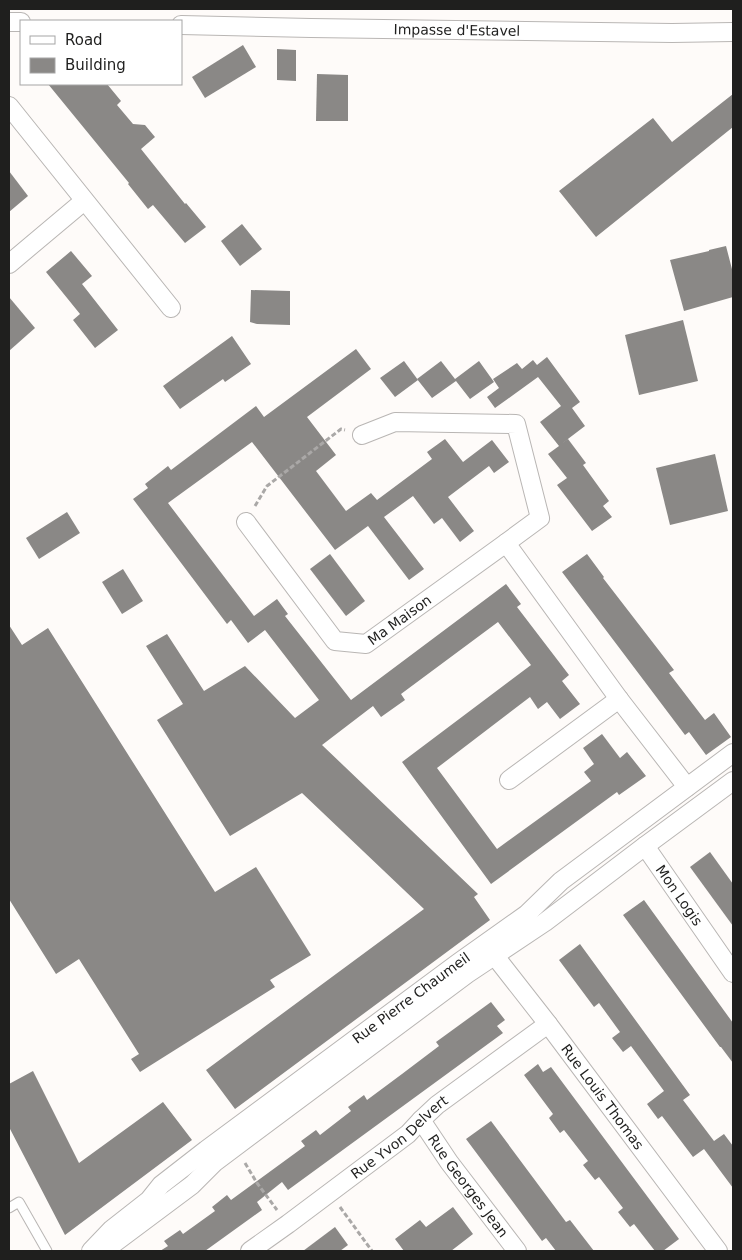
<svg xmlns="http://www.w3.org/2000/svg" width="742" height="1260" font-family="'DejaVu Sans',sans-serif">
  <rect width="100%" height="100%" fill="#fefbf9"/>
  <g fill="#8a8886">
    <path d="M243,45L256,67L205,98L192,77Z"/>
    <path d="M277,49L296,50V81L277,80Z"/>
    <path d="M317,74L348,75V121H316Z"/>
    <path d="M48,84H107L121,101L117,105L133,124L145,125L155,137L141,149L185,204L186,203L206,227L185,243L153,205L148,209L128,184L129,183Z"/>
    <path d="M733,94V127L596,237L559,191L653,118L672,142Z"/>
    <path d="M9,171L28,196L9,212Z"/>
    <path d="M242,224L262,249L240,266L221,241Z"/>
    <path d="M726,246L733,273V297L684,311L670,260L709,251V250Z"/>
    <path d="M71,251L92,276L82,284L118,330L95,348L73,320L80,314L46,272Z"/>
    <path d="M251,290L290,291V325L257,324L250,322Z"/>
    <path d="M9,297L35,328L9,351Z"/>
    <path d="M683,320L698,381L639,395L625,335Z"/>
    <path d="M232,336L251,364L225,382L223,379L180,409L163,386Z"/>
    <path d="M356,349L371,369L307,417L336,455L316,471L346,511L371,493L377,500L432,459L427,452L445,439L463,462L492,440L509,462L494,473L489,466L448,497L474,531L460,542L442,518L434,524L413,496L384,517L424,569L409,580L368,526L335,550L252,442L168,503L254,616L277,599L288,614L285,616L351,700L506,584L521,604L517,607L569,675L562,681L580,704L560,719L547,702L538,709L530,697L437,768L497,849L591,781L584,772L594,764L583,748L602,734L620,758L627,752L646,776L619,795L617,792L491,884L402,762L531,665L498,622L401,694L405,700L381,717L373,706L322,745L478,894L474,897L490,920L235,1109L206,1070L424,909L302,793L230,836L157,720L183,704L146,646L167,634L204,691L245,666L295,718L319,700L265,630L248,643L231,620L227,624L133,499L148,488L145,484L168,466L171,470L256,406L264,417Z"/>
    <path d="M547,357L580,402L572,408L585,426L560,445L568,439L586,463L583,465L609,501L603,506L612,517L592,531L557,485L567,478L548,454L559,446L540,422L561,406L538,377L495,408L487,397L499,388L493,379L517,363L522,369L533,360L537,365Z"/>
    <path d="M404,361L418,380L395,397L380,378Z"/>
    <path d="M441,361L455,379L479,361L494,382L470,399L456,381L432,398L417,379Z"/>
    <path d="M715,454L728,511L670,525L656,468Z"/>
    <path d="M67,512L80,533L39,559L26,538Z"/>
    <path d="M330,554L365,601L346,616L310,569Z"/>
    <path d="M587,554L604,577L603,578L664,657L674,670L669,673L705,720L714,713L731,737L706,755L689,732L685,735L562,572Z"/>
    <path d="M123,569L143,601L122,614L102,582Z"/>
    <path d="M9,625L22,645L48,628L215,892L256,867L311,955L270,980L275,987L140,1072L131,1059L139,1054L79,959L56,974L9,899Z"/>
    <path d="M710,852L733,884V926L690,867Z"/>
    <path d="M644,900L733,1023V1063L721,1047H720L623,915Z"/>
    <path d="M580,944L690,1095L683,1100L714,1141L724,1134L733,1146V1188L704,1149L693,1157L662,1116L658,1119L647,1104L664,1091L631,1046L623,1052L612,1038L620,1032L599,1003L594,1007L559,960Z"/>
    <path d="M491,1002L505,1020L497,1026L503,1033L288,1190L282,1182L257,1202L262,1210L205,1251H160L168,1246L164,1241L180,1230L183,1234L215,1211L212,1207L227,1195L231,1200L305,1146L301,1141L316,1130L320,1135L351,1111L348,1107L364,1095L367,1100L402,1074L439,1046L436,1042Z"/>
    <path d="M538,1064L543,1072L551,1067L679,1239L663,1251H655L634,1224L630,1227L618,1212L623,1208L599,1177L595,1180L583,1165L588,1161L564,1130L560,1133L549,1118L553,1114L524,1075Z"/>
    <path d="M33,1071L79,1163L163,1102L192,1140L65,1235L9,1127V1084Z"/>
    <path d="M491,1121L566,1222L570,1220L594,1251H556L546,1238L542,1241L466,1139Z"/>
    <path d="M453,1207L473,1234L451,1251H404L395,1239L420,1220L426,1227Z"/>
    <path d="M335,1227L348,1245L340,1251H303Z"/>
  </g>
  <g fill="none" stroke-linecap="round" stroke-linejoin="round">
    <defs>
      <path id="lane" d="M9,1208L19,1202L47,1251"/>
      <g id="street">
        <path d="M9,22H21"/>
        <path id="s1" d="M181,25L311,28L672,33L733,32"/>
        <path d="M9,106L171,308"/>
        <path d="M9,264L84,201"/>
        <path d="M362,435L395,422L516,424L540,518L506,543"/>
        <path id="s2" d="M246,522L335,641L366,644L506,543L619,699L687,787"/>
        <path d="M509,780L619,699"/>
        <path id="s3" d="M645,846L733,973"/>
        <path id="s4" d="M487,946L548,1024L718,1251"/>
        <path id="s5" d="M421,1120L449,1162L517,1251"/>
        <path d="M96,1249L113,1244L192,1185L215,1162L235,1147L467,974L545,922L645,846L733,781"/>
        <path id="s6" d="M91,1251L112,1229L149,1200L161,1185L206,1150L458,963L527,914L561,881L733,753"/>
        <path id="s7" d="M250,1251L288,1224L408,1134L421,1120L437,1105L548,1024"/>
      </g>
    </defs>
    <use href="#lane" stroke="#b9b6b4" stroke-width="11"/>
    <use href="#street" stroke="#b9b6b4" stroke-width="20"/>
    <g stroke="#aaa8a7" stroke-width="3" stroke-dasharray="5 2.5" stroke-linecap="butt">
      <path d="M255,506L267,486L341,429L345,430"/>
      <path d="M245,1163L257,1183L277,1210"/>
      <path d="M340,1207L372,1251"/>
    </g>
    <use href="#lane" stroke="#fff" stroke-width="9"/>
    <use href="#street" stroke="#fff" stroke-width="18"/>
  </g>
  <g text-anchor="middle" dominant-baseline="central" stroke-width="5" stroke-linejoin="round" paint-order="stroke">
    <g font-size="14" fill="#1f1f1e" stroke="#fff">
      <text stroke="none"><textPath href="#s1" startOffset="276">Impasse d'Estavel</textPath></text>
      <text stroke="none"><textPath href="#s2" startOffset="221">Ma Maison</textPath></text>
      <text stroke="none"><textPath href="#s3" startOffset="60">Mon Logis</textPath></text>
      <text stroke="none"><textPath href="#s6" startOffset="409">Rue Pierre Chaumeil</textPath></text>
      <text stroke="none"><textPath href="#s4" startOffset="190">Rue Louis Thomas</textPath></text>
      <text stroke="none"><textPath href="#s7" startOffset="188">Rue Yvon Delvert</textPath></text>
      <text stroke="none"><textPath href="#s5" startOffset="81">Rue Georges Jean</textPath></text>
    </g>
  </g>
  <rect width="742" height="1260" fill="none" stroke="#1f1f1e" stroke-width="20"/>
  <rect x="20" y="20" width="162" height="65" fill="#ffffff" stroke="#a5a5a5"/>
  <rect x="30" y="36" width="25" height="8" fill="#ffffff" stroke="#a5a5a5"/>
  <text x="65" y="45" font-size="15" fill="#1f1f1e">Road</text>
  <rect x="30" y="58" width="25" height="15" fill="#8a8886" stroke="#a5a5a5"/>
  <text x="65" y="70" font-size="15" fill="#1f1f1e">Building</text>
</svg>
